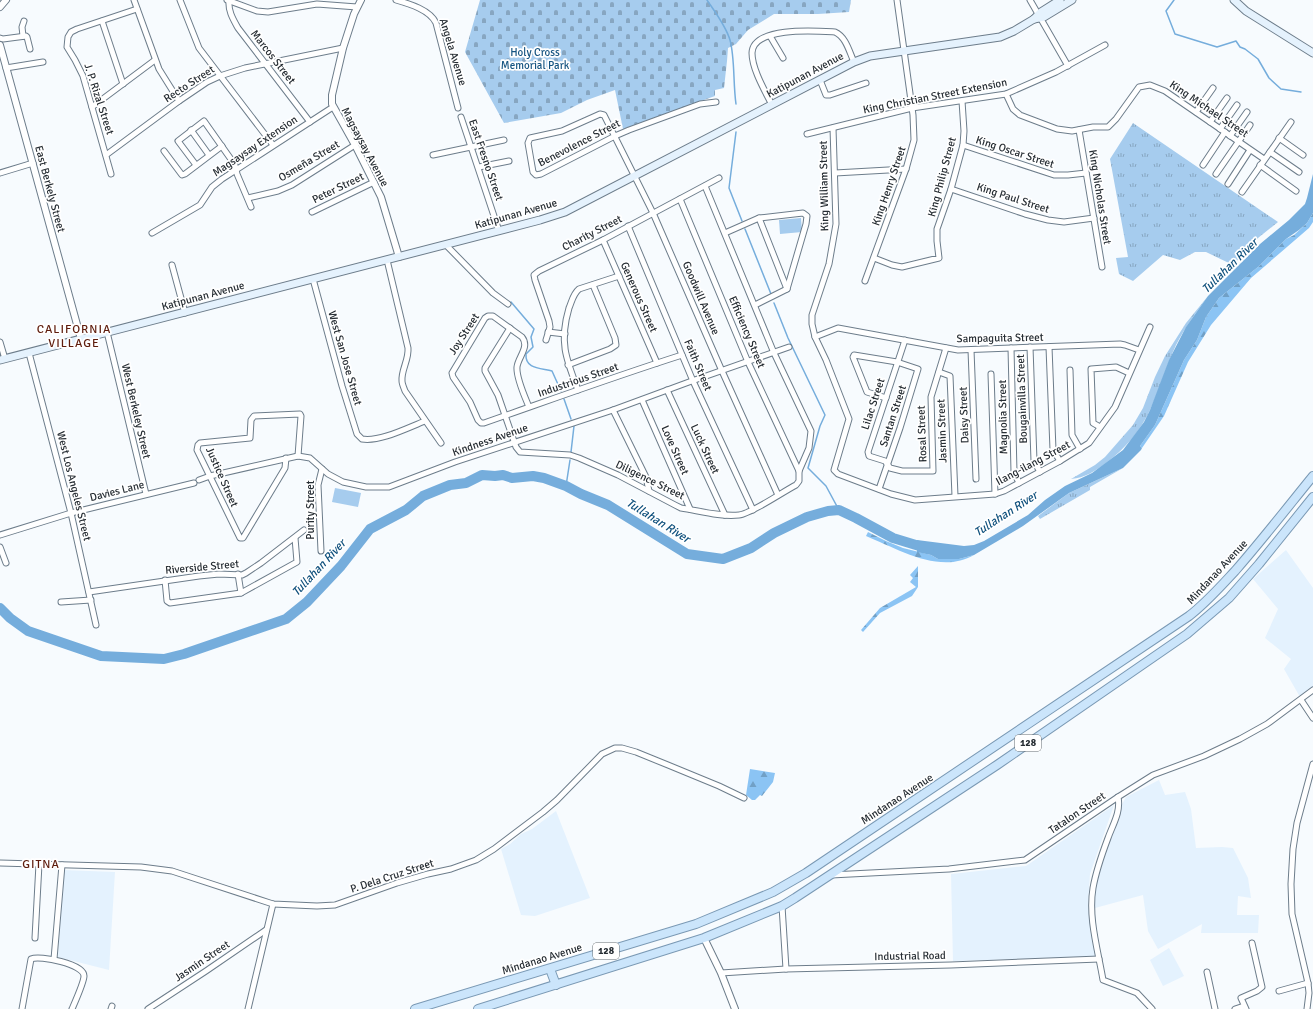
<svg xmlns="http://www.w3.org/2000/svg" width="1313" height="1009" font-family="Signika,sans-serif">
  <defs>
    <pattern id="grass-tufts" width="24" height="20" patternUnits="userSpaceOnUse"><rect width="24" height="20" fill="#a6ccee"/><path d="M3 7l-1-3M5 7V3M7 7l1-3M15 17l-1-3M17 17v-4M19 17l1-3" fill="none" stroke="#87a6c1"/></pattern>
    <pattern id="forest-firs" width="22" height="20" patternUnits="userSpaceOnUse"><rect width="22" height="20" fill="#8bc4f4"/><path d="M5 1l3.5 6h-7zM16 11l3.5 6h-7z" fill="#71a0c6"/></pattern>
    <pattern id="cemetery-stones" width="16" height="16" patternUnits="userSpaceOnUse"><rect width="16" height="16" fill="#a6ccee"/><path d="M2 7V4a2 2 0 0 1 4 0v3zM10 15v-3a2 2 0 0 1 4 0v3z" fill="#87a6c1"/></pattern>
  </defs>
  <rect width="100%" height="100%" fill="#f7fbfe"/>
  <g fill="#e4f2fe">
    <path d="M1286,550L1313,588V687L1300,697L1284,669L1291,659L1265,638L1278,609L1253,579Z"/>
    <path d="M1159,780L1165,795L1185,792L1191,809L1196,848L1222,847L1233,848L1248,878L1251,898L1238,896L1237,915H1259L1258,933H1201L1202,924L1158,949L1148,931L1143,895L1095,908V883L1118,812L1126,797Z"/>
    <path d="M1114,805L1090,874L1088,906L1096,957L953,961L951,874L1026,866Z"/>
    <path d="M556,811L590,898L535,916L521,915L501,849L510,844L521,834L532,829Z"/>
    <path d="M63,870L115,872L109,970L58,957Z"/>
    <path d="M1169,948L1184,976L1163,986L1150,960Z"/>
  </g>
  <g fill="url(#grass-tufts)">
    <path d="M1133,123L1278,222L1258,238L1233,265L1206,252H1195L1180,260L1163,255L1133,281L1119,274L1116,258L1128,257L1110,159Z"/>
    <path d="M1208,296C1197,312 1185,327 1176,345C1166,366 1160,388 1150,410C1140,431 1125,449 1106,463C1095,471 1085,478 1071,479L1095,465L1105,457L1133,425L1143,408L1155,377L1165,356L1186,323Z"/>
    <path d="M1123,468L1090,487V490L1040,519L1038,516L1069,493Z"/>
  </g>
  <g fill="url(#forest-firs)">
    <path d="M1313,213V222L1309,228L1251,278L1211,325L1188,362L1164,416L1142,448L1140,446L1155,425L1184,360L1197,340L1206,317L1219,298L1258,267L1286,239L1294,235L1307,223Z"/>
    <path d="M868,532L886,541L903,548L931,555L938,559H959L974,555C940,575 898,549 866,536Z"/>
    <path d="M918,566V587L912,596L880,613L863,632L861,630L880,608L916,587L910,582L913,578L910,575Z"/>
    <path d="M750,769L775,773L773,782L762,796L760,795L755,800H752L746,795Z"/>
  </g>
  <path fill="url(#cemetery-stones)" d="M480,0H851L849,12L818,14H774L748,30L736,44L728,48L727,61L724,88L715,90V96L623,129L615,90L587,100L561,113L504,123L465,52Z"/>
  <g fill="#a6ccee">
    <path d="M801,218L802,232L780,234L779,220Z"/>
    <path d="M335,488L361,493L358,507L332,502Z"/>
  </g>
  <path fill="#75addc" d="M1313,174V213L1307,223L1299,230L1286,239L1258,267L1219,298L1206,317L1197,340L1184,360L1155,425L1140,446L1142,448L1141,450L1123,468L1069,493L1023,526L974,555L959,559H938L931,555L917,552V540L964,546L974,545L984,541L1028,515L1045,500L1065,486L1092,473L1123,450L1144,422L1150,410L1169,360L1186,327L1208,296L1260,244L1289,220L1305,204L1307,198Z"/>
  <g fill="none" stroke-linecap="round" stroke-linejoin="round">
    <g stroke="#75addc" stroke-width="1.5">
      <path d="M707,0C715,12 726,26 730,40C735,58 733,84 736,104"/>
      <path d="M1174,0L1166,11L1175,34L1217,47L1236,41L1240,47L1245,49L1258,59L1269,78L1281,89L1301,92"/>
      <path d="M736,132L729,188L742,221"/>
      <path d="M745,229L771,294"/>
      <path d="M511,302L534,329L531,337L533,347L526,354C525,369 540,368 552,371L561,391"/>
      <path d="M774,303L788,338L825,415L820,426L808,468L826,486L839,510"/>
      <path d="M564,399L571,419"/>
      <path d="M571,452L574,426"/>
      <path d="M566,486L570,460"/>
    </g>
    <path stroke="#75addc" stroke-width="10" d="M0,608L10,618L28,631L101,656L164,659L184,654L286,619L307,602L341,566L370,529L406,510L423,496L450,485L466,483L482,475L495,476L503,475L512,478L533,476L544,478L566,486L581,494L608,505L687,554L723,559L751,548L774,533L807,517L828,511L839,510L856,518L893,538L929,549"/>
    <defs>
      <g id="minor">
        <path d="M134,0L159,69L179,101"/>
        <path d="M180,0L199,48L273,145"/>
        <path d="M227,0L257,11L268,12L317,4L357,7"/>
        <path d="M229,0C228,11 233,19 238,28L310,122"/>
        <path d="M396,0C410,4 430,10 436,23L458,108"/>
        <path d="M1030,0L1068,66"/>
        <path d="M102,21L123,84"/>
        <path d="M23,36L22,27L24,21"/>
        <path d="M770,36L783,58"/>
        <path d="M0,38L3,39L26,36L27,37L30,49"/>
        <path d="M6,68L43,62"/>
        <path d="M820,80L826,95H830L866,83"/>
        <path d="M1006,94L1013,109L1020,115L1057,129L1072,131L1093,127H1108L1116,119L1139,87L1150,85L1165,91L1264,159"/>
        <path d="M716,102L700,104L629,130L615,136L541,174L536,175L533,172L528,143L530,138L562,131L600,114L604,115L653,213L722,371L778,495"/>
        <path d="M772,105C765,91 752,69 752,53C753,26 817,31 835,32C846,37 849,51 854,62"/>
        <path d="M92,107L155,60"/>
        <path d="M1196,112L1213,88"/>
        <path d="M461,117L499,231"/>
        <path d="M1210,122L1227,98"/>
        <path d="M833,128L836,224L829,264L812,315V324L815,337L826,360L849,419L834,470L838,474L891,494L915,500L995,494L1004,491L1060,461L1089,443L1115,407L1150,327"/>
        <path d="M1220,129L1237,105"/>
        <path d="M191,130L209,155"/>
        <path d="M1079,130L1102,267"/>
        <path d="M807,134L912,108L1006,94L1056,72L1105,45"/>
        <path d="M1230,136L1247,112"/>
        <path d="M1279,138L1303,155"/>
        <path d="M963,145L1054,175H1068L1086,173"/>
        <path d="M164,151L182,175L185,174L222,146"/>
        <path d="M1270,152L1299,172"/>
        <path d="M106,155L179,101L207,82L220,76L245,68L343,48"/>
        <path d="M433,155L504,140"/>
        <path d="M196,165L178,141L204,121L235,165L237,174L251,207"/>
        <path d="M1203,165L1225,132"/>
        <path d="M1260,165L1296,191"/>
        <path d="M479,167L509,161"/>
        <path d="M0,173L33,163"/>
        <path d="M835,173L906,169"/>
        <path d="M111,174L83,76L75,60L67,47L68,37L71,32L77,29L137,9"/>
        <path d="M1216,174L1250,125"/>
        <path d="M1228,184L1250,150"/>
        <path d="M951,189L1025,214L1048,220L1064,222L1094,218"/>
        <path d="M1242,192L1291,122"/>
        <path d="M248,198L278,191L292,185L355,145"/>
        <path d="M680,199L748,362L799,471"/>
        <path d="M312,212L374,182"/>
        <path d="M759,218L787,289"/>
        <path d="M628,226L693,381L753,510"/>
        <path d="M152,233L200,205L212,187L222,179L333,107"/>
        <path d="M725,233L759,218L803,213L807,216L806,224L787,289L755,305"/>
        <path d="M603,240L657,363"/>
        <path d="M446,245L493,293L508,304"/>
        <path d="M874,258L892,265L902,267L939,258L937,241V229L951,189L963,145L964,131L962,101"/>
        <path d="M387,260L408,348C409,360 401,370 402,381C402,384 404,388 405,391L441,443"/>
        <path d="M172,265L185,313"/>
        <path d="M313,279L342,386L357,434L362,439C380,442 407,428 425,421"/>
        <path d="M865,281L906,169L914,140L913,115L897,0"/>
        <path d="M510,328L485,368V371L498,395L516,447L520,452L570,455L579,458L618,475L675,505L681,508C700,511 720,517 739,515C751,514 784,491 796,485L799,481V471L809,448L811,431L774,353L705,186"/>
        <path d="M107,332L146,494"/>
        <path d="M548,332L565,334"/>
        <path d="M815,337L838,328L958,350L1120,344L1125,345L1139,350"/>
        <path d="M546,340L550,327L549,321L535,280L534,275L539,271L603,240L719,178"/>
        <path d="M905,340L868,452L869,456L885,461L890,468L902,471H933L931,397L946,348"/>
        <path d="M0,342L5,359"/>
        <path d="M1030,347L1034,461L1040,472"/>
        <path d="M1049,347L1053,450L1060,461"/>
        <path d="M1011,348L1014,472L1019,483"/>
        <path d="M971,350L976,479"/>
        <path d="M29,353L71,513L96,625"/>
        <path d="M568,365L610,349L616,345L615,338L593,285"/>
        <path d="M1070,370L1072,435L1080,449"/>
        <path d="M939,372L950,376L955,496"/>
        <path d="M991,374L995,494"/>
        <path d="M578,390C566,359 559,342 569,308C572,301 573,294 579,289L619,276"/>
        <path d="M667,390L725,515"/>
        <path d="M642,400L690,509"/>
        <path d="M529,407C525,397 516,378 517,367C518,357 530,347 522,337L493,316H488L485,318L452,373L453,377L470,402L478,420L481,423H484C550,400 616,376 682,355"/>
        <path d="M613,410L646,477L649,491"/>
        <path d="M1100,427L1093,423L1091,369L1116,367L1129,373"/>
        <path d="M286,458L285,468L243,538H240L197,450L198,445L200,443L250,438L251,420L254,416L300,414L301,416L298,456"/>
        <path d="M199,480L210,476L298,456L310,458L328,474L343,482L366,487H389L455,462L613,410L689,382L789,347"/>
        <path d="M879,489L900,428L918,369L897,362L854,355L853,357L867,392L886,398"/>
        <path d="M0,535L71,513L194,483"/>
        <path d="M0,547L6,563"/>
        <path d="M321,551L318,485L322,469"/>
        <path d="M238,574L241,593"/>
        <path d="M165,580L167,601L170,603L241,593L297,562L295,538"/>
        <path d="M89,592L199,576L219,574L242,575L246,573L261,563L304,530"/>
        <path d="M61,602L91,600"/>
        <path d="M1301,700L1313,718"/>
        <path d="M1118,797C1121,812 1113,824 1108,838C1102,854 1096,871 1093,888C1088,918 1098,950 1103,980L1137,993L1152,1009"/>
        <path d="M0,863L141,867L172,871L273,904L317,906L335,905L397,883L428,874L451,869L476,860L494,849L543,812L557,800L602,754L615,748H622L636,752L668,765L719,786L744,798"/>
        <path d="M831,875L949,869L1025,860L1118,797L1153,775L1204,756L1240,739L1267,724L1313,690"/>
        <path d="M782,906L786,969"/>
        <path d="M35,938L39,864"/>
        <path d="M54,959L62,865"/>
        <path d="M1207,972L1215,1009"/>
        <path d="M721,973L786,969L951,965L1099,959"/>
        <path d="M1279,991L1308,983"/>
        <path d="M22,1009L31,959C40,955 84,964 84,976C84,982 75,1002 72,1009"/>
        <path d="M111,1009L112,1006"/>
        <path d="M148,1009L206,971L266,930"/>
        <path d="M248,1009L273,904"/>
        <path d="M1235,1009L1244,1006"/>
        <path d="M1246,1009L1241,998L1257,991L1262,987L1252,943"/>
        <path d="M1307,1009L1309,993L1308,983L1292,914L1291,884L1293,849L1297,823L1313,764"/>
      </g>
      <g id="tertiary">
        <path d="M361,0L354,14L343,48L332,95V104L355,145L381,197L399,257"/>
        <path d="M0,7L6,0"/>
        <path d="M0,45L81,339"/>
        <path d="M704,938L721,973L735,1009"/>
      </g>
      <g id="secondary">
        <path d="M1234,0L1246,11L1313,53"/>
        <path d="M1034,19L1041,12L1060,0"/>
        <path d="M0,360L540,220L565,212L854,62L870,56L1000,37L1014,31L1034,19L1044,17L1072,0"/>
      </g>
      <g id="primary">
        <path d="M550,969L556,985"/>
        <path d="M415,1009L696,924L773,892L806,873L1189,616C1206,603 1220,587 1235,571C1262,540 1287,508 1313,476"/>
        <path d="M478,1009L704,938L782,906L795,898L997,765L1187,634L1229,598L1259,564L1313,497"/>
      </g>
    </defs>
    <use href="#minor" stroke="#6d7d8b" stroke-width="7"/>
    <use href="#tertiary" stroke="#6d7d8b" stroke-width="8"/>
    <use href="#secondary" stroke="#6d7d8b" stroke-width="9"/>
    <use href="#primary" stroke="#7a99b4" stroke-width="10"/>
    <use href="#minor" stroke="#fff" stroke-width="5"/>
    <use href="#tertiary" stroke="#fff" stroke-width="6"/>
    <use href="#secondary" stroke="#e5f2fd" stroke-width="7"/>
    <use href="#primary" stroke="#cbe5fb" stroke-width="8"/>
  </g>
  <g text-anchor="middle" dominant-baseline="central" stroke-width="3.5" stroke-linejoin="round" paint-order="stroke">
    <g fill="#fff" stroke="#676c70" stroke-width="1">
      <rect x="1015" y="735" width="26" height="16" rx="3"/>
      <rect x="593" y="943" width="26" height="16" rx="3"/>
    </g>
    <g font-size="10" font-weight="bold" fill="#262d33">
      <text x="1028" y="743">128</text>
      <text x="606" y="951">128</text>
    </g>
    <g font-size="11" fill="#262d33" stroke="#fff">
      <text transform="translate(453 52) rotate(73)">Angela Avenue</text>
      <text transform="translate(273 57) rotate(52)">Marcos Street</text>
      <text transform="translate(805 75) rotate(-28)">Katipunan Avenue</text>
      <text transform="translate(189 84) rotate(-33)">Recto Street</text>
      <text transform="translate(935 96) rotate(-11)">King Christian Street Extension</text>
      <text transform="translate(99 99) rotate(72)">J. P. Rizal Street</text>
      <text transform="translate(1209 109) rotate(34)">King Michael Street</text>
      <text transform="translate(579 143) rotate(-27)">Benevolence Street</text>
      <text transform="translate(255 146) rotate(-34)">Magsaysay Extension</text>
      <text transform="translate(365 147) rotate(62)">Magsaysay Avenue</text>
      <text transform="translate(1015 152) rotate(18)">King Oscar Street</text>
      <text transform="translate(486 160) rotate(71)">East Fresno Street</text>
      <text transform="translate(309 161) rotate(-31)">Osmeña Street</text>
      <text transform="translate(942 177) rotate(-75)">King Philip Street</text>
      <text transform="translate(824 186) rotate(-91)">King William Street</text>
      <text transform="translate(889 186) rotate(-71)">King Henry Street</text>
      <text transform="translate(338 188) rotate(-26)">Peter Street</text>
      <text transform="translate(50 189) rotate(75)">East Berkely Street</text>
      <text transform="translate(1100 197) rotate(81)">King Nicholas Street</text>
      <text transform="translate(1013 198) rotate(18)">King Paul Street</text>
      <text transform="translate(516 214) rotate(-16)">Katipunan Avenue</text>
      <text transform="translate(592 233) rotate(-27)">Charity Street</text>
      <text transform="translate(203 296) rotate(-15)">Katipunan Avenue</text>
      <text transform="translate(639 297) rotate(66)">Generous Street</text>
      <text transform="translate(701 298) rotate(67)">Goodwill Avenue</text>
      <text transform="translate(747 332) rotate(67)">Efficiency Street</text>
      <text transform="translate(464 334) rotate(-57)">Joy Street</text>
      <text transform="translate(1000 338) rotate(-1)">Sampaguita Street</text>
      <text transform="translate(345 358) rotate(74)">West San Jose Street</text>
      <text transform="translate(698 365) rotate(67)">Faith Street</text>
      <text transform="translate(578 380) rotate(-19)">Industrious Street</text>
      <text transform="translate(1022 399) rotate(-92)">Bougainvilla Street</text>
      <text transform="translate(873 404) rotate(-72)">Lilac Street</text>
      <text transform="translate(136 411) rotate(77)">West Berkeley Street</text>
      <text transform="translate(964 415) rotate(-92)">Daisy Street</text>
      <text transform="translate(893 416) rotate(-72)">Santan Street</text>
      <text transform="translate(1003 417) rotate(-91)">Magnolia Street</text>
      <text transform="translate(942 431) rotate(-92)">Jasmin Street</text>
      <text transform="translate(922 434) rotate(-92)">Rosal Street</text>
      <text transform="translate(490 440) rotate(-19)">Kindness Avenue</text>
      <text transform="translate(705 449) rotate(65)">Luck Street</text>
      <text transform="translate(675 450) rotate(66)">Love Street</text>
      <text transform="translate(1033 463) rotate(-28)">Ilang-ilang Street</text>
      <text transform="translate(222 477) rotate(66)">Justice Street</text>
      <text transform="translate(650 480) rotate(26)">Diligence Street</text>
      <text transform="translate(74 486) rotate(76)">West Los Angeles Street</text>
      <text transform="translate(117 491) rotate(-14)">Davies Lane</text>
      <text transform="translate(310 510) rotate(-90)">Purity Street</text>
      <text transform="translate(202 567) rotate(-5)">Riverside Street</text>
      <text transform="translate(1217 572) rotate(-47)">Mindanao Avenue</text>
      <text transform="translate(897 799) rotate(-33)">Mindanao Avenue</text>
      <text transform="translate(1077 813) rotate(-34)">Tatalon Street</text>
      <text transform="translate(392 876) rotate(-18)">P. Dela Cruz Street</text>
      <text transform="translate(910 956) rotate(-1)">Industrial Road</text>
      <text transform="translate(542 959) rotate(-17)">Mindanao Avenue</text>
      <text transform="translate(202 961) rotate(-34)">Jasmin Street</text>
    </g>
    <g font-size="11" fill="#155481" stroke="#fff">
      <text x="535" y="52">Holy Cross<tspan x="535" dy="13">Memorial Park</tspan></text>
    </g>
    <g font-size="12" font-style="italic" fill="#10517d" stroke="#fff">
      <text transform="translate(1230 266) rotate(-44)">Tullahan River</text>
      <text transform="translate(1006 514) rotate(-33)">Tullahan River</text>
      <text transform="translate(658 521) rotate(32)">Tullahan River</text>
      <text transform="translate(319 568) rotate(-47)">Tullahan River</text>
    </g>
    <g font-size="12" letter-spacing="1" fill="#5e1c0c" stroke="#fff">
      <text x="74" y="329">CALIFORNIA<tspan x="74" dy="14">VILLAGE</tspan></text>
      <text x="41" y="864">GITNA</text>
    </g>
  </g>
</svg>
